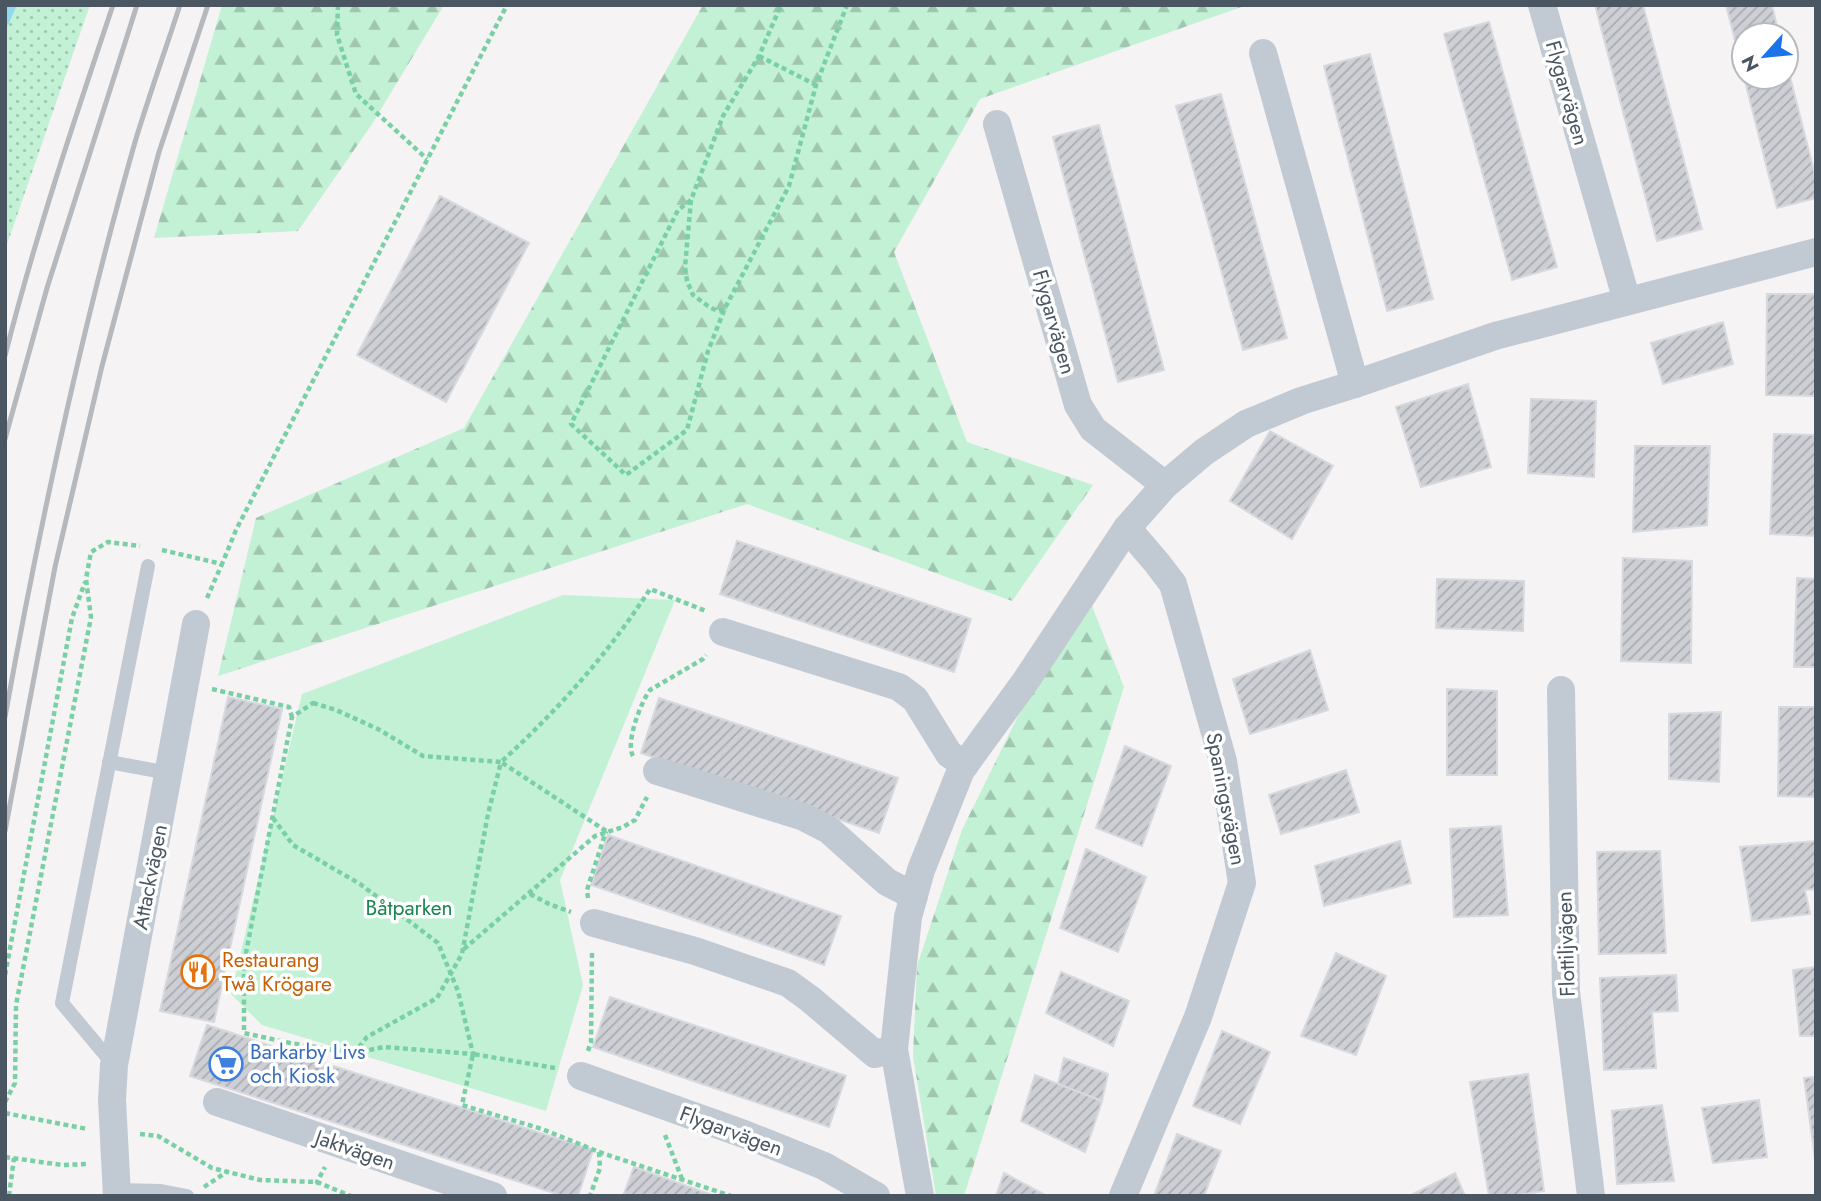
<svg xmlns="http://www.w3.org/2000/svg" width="1821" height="1201" font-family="Jost,sans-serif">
  <defs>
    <pattern id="grass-dots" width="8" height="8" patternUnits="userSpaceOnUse" patternTransform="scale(1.75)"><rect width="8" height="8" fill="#c3f1d5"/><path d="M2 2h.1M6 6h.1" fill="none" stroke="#a0c6b0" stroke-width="1.8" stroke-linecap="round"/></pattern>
    <pattern id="forest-firs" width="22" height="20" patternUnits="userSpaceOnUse" patternTransform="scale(1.75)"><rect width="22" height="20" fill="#c3f1d5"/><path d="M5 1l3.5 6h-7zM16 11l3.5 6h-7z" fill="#a0c6b0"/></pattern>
    <pattern id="building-hatch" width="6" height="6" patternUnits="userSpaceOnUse" patternTransform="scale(1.75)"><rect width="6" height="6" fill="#cdcfd5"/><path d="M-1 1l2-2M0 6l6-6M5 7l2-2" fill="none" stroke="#a8abb0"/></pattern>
  </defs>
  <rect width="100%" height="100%" fill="#f5f3f3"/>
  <path fill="url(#grass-dots)" d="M5,5H90L5,250Z"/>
  <g fill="url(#forest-firs)">
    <path d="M222,5H444L372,124L298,231L154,238Z"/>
    <path d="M703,5H1247L980,99L894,252L967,442L1093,485L1012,601L747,504L218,676L256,518L464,428Z"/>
    <path d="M1092,606L1124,687L964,1196H936L913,1056L917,966L962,830L1020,712Z"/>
  </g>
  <path fill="#c3f1d5" d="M563,595L675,600L560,880L583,985L546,1111L262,1025L231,994L302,694Z"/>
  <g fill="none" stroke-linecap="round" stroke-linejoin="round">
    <path stroke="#90daee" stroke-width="9" d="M5,21L12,5"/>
  </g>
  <g fill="url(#building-hatch)" stroke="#d7d9de" stroke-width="2">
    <path d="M1595,5H1643L1702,229L1657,241Z"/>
    <path d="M1726,5H1772L1779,35H1744V75Z"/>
    <path d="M1489,22L1557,267L1512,280L1444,34Z"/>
    <path d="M1370,54L1433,299L1387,311L1324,66Z"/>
    <path d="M1786,61L1816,179V198L1777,208L1744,77H1786Z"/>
    <path d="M1221,94L1287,338L1243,350L1176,106Z"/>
    <path d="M1099,125L1164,370L1118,382L1053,137Z"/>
    <path d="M440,196L529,243L446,402L357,355Z"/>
    <path d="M1767,294H1816V396L1766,395Z"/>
    <path d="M1723,322L1733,364L1663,384L1651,343Z"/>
    <path d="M1468,384L1491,467L1421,487L1396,407Z"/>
    <path d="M1531,399L1596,401L1594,477L1528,473Z"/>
    <path d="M1270,431L1333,466L1292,539L1230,501Z"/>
    <path d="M1774,434L1816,435V536L1770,534Z"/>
    <path d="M1635,446H1710L1707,525L1633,532Z"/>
    <path d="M737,541L971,619L954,672L720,594Z"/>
    <path d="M1623,558L1692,561L1691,663L1621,661Z"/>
    <path d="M1797,578L1816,579V667H1794Z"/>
    <path d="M1437,579L1524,581L1523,631L1436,628Z"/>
    <path d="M1310,650L1328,710L1250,734L1233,679Z"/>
    <path d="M1447,689L1497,691V775H1447Z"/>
    <path d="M228,697L282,709L214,1022L160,1011Z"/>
    <path d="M659,698L898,778L879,833L641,753Z"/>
    <path d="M1779,707H1816V797L1778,796Z"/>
    <path d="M1721,712L1719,782L1669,779V714Z"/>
    <path d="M1125,746L1171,766L1142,846L1096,828Z"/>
    <path d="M1346,770L1359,812L1281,834L1269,795Z"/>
    <path d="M1501,826L1508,915L1454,917L1450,829Z"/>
    <path d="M608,835L841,916L824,965L591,885Z"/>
    <path d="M1400,841L1411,883L1324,906L1315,866Z"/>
    <path d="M1816,841V889L1805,890L1810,914L1752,921L1740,847Z"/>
    <path d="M1086,849L1146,877L1118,952L1060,928Z"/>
    <path d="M1660,851L1666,953L1599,954L1597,852Z"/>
    <path d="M1336,953L1386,976L1356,1055L1301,1036Z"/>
    <path d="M1816,967V1036H1800L1793,970Z"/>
    <path d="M1061,972L1129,1001L1113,1046L1046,1013Z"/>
    <path d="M1676,975L1678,1011L1652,1012L1656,1068L1604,1070L1600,978Z"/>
    <path d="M610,997L846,1076L829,1127L593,1047Z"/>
    <path d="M207,1025L593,1150L578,1196H563L190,1076Z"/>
    <path d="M1222,1031L1270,1052L1240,1124L1193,1106Z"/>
    <path d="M1064,1058L1108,1074L1102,1101L1058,1084Z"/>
    <path d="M1528,1074L1544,1191L1512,1196H1489L1470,1082Z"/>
    <path d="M1035,1075L1102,1101L1085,1152L1021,1121Z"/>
    <path d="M1816,1077V1166L1804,1078Z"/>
    <path d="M1759,1100L1767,1157L1713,1163L1702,1108Z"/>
    <path d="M1662,1105L1674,1181L1617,1184L1612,1111Z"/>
    <path d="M1177,1134L1221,1151L1204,1196H1154Z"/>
    <path d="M634,1167L715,1196H623Z"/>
    <path d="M1004,1173L1047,1196H996Z"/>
    <path d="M1455,1173L1465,1196H1409Z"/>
  </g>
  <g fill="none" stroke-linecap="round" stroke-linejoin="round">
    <g stroke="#7ad0a6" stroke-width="4.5" stroke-dasharray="5 3.5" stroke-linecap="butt">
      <path d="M338,5L337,35L356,94L427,159"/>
      <path d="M759,56L816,85"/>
      <path d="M691,200L678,210L571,424L626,475L687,430L708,351L725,308L789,186L816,85L847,5"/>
      <path d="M724,310L717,311L708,306L693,295L687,281L685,267L691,200L723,116L759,56L781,5"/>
      <path d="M162,550L222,564L236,530L507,5"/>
      <path d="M207,598L222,564"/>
      <path d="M212,689L289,707L292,717"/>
      <path d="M313,703L336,710L378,729L423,756L501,762L488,814L462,954L437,998L367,1037L354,1053L290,1043L244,1033V963L292,717Z"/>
      <path d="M633,756C625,743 641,702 650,690L703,659L706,655"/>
      <path d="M273,818L293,845L360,884L438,943L458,991L473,1054L384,1047L355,1053"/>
      <path d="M606,831L501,762C558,710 608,654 650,589L706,611"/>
      <path d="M530,894L549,904L571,912"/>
      <path d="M588,898L587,890L606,831"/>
      <path d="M464,949L595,836L623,827L635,820L647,797"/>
      <path d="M5,975L72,618L85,582"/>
      <path d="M588,1051L591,1042L592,952"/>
      <path d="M555,1068L473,1054L462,1105L542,1129L599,1152L600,1168L590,1196"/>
      <path d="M5,1102L15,1083L16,1005L91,617L86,579L91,552L108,542L140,546"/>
      <path d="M5,1113L87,1129"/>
      <path d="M140,1134L158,1136L212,1168L260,1180L317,1182L351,1196"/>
      <path d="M665,1135L682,1179"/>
      <path d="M599,1152L731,1196"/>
      <path d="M5,1157L62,1165L89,1164"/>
      <path d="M319,1184L317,1182L325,1167"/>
      <path d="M204,1187L228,1171"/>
      <path d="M9,1196L14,1158"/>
    </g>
    <g stroke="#c1cad2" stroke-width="14">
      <path d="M109,762L169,773"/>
      <path d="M113,1064L62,1003L148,566"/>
      <path d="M117,1190L161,1191L187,1196"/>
    </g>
    <g stroke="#c1cad2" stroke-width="28">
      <path d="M1542,5L1627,301"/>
      <path d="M1263,53L1355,384"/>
      <path d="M997,124L1078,405L1093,429L1165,485"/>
      <path d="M723,632L899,687L915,699L949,754L965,765"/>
      <path d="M1561,690L1566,992L1591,1196"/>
      <path d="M657,771L804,817L829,830L887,882L914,896"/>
      <path d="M594,923L695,951L788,983L810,999L875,1054L894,1049"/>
      <path d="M581,1076L744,1134L824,1166L876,1196"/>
      <path d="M217,1102L493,1196"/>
      <path d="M117,1196L112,1100L114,1065L196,624"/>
      <path d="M920,1196L894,1049L908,917L921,870L961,770L1025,682L1127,528L1165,485L1204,452L1246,424L1301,401L1355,384L1495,336L1816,252"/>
      <path d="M1123,1196L1198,1017L1242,883L1223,761L1173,584L1157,563L1127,528"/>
    </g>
    <g stroke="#b5b8bd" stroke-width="5">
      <path d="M5,356C35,237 74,121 113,5"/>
      <path d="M5,439L47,288L137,5"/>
      <path d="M5,717C40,523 81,331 135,142C149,96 165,51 180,5"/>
      <path d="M5,831L55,567L102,366L159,152L208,5"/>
    </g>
  </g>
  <defs>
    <symbol id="restaurant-ring" viewBox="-11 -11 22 22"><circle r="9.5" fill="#fff" stroke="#e8710a" stroke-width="1.5"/><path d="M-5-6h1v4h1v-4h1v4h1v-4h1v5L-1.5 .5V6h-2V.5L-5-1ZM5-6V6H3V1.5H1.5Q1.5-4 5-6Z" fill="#e8710a"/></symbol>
    <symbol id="supermarket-ring" viewBox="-11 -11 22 22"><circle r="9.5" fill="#fff" stroke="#3f7fe0" stroke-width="1.5"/><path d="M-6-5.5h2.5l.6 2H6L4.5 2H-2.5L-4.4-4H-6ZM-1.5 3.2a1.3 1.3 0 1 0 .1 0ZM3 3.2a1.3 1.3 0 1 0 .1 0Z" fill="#3f7fe0"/></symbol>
  </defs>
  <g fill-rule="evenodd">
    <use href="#restaurant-ring" x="179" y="953" width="38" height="38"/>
    <use href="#supermarket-ring" x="207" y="1045" width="38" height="38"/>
  </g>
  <g text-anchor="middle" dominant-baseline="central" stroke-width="7" stroke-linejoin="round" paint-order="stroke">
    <g font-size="21" fill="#4a5661" stroke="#fff">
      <text transform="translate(1567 93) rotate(74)">Flygarvägen</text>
      <text transform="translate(1054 322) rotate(74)">Flygarvägen</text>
      <text transform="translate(1226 799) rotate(79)">Spaningsvägen</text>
      <text transform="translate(150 877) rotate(-79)">Attackvägen</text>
      <text transform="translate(1566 944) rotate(-92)">Flottiljvägen</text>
      <text transform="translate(731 1131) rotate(20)">Flygarvägen</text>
      <text transform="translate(355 1150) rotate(19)">Jaktvägen</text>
    </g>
    <g font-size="21" fill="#17864f" stroke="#fff">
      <text x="409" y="908">Båtparken</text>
    </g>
    <g font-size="21" fill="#c56008" stroke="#fff" text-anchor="start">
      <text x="222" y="960">Restaurang<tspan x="222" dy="24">Twå Krögare</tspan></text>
    </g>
    <g font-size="21" fill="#366cbe" stroke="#fff" text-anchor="start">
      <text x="250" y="1052">Barkarby Livs<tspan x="250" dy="24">och Kiosk</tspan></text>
    </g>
  </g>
  <rect width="1821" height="1201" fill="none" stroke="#4a5661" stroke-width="14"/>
  <g transform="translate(1765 56) rotate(243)"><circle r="33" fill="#ffffff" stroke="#b7bbc0" stroke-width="2"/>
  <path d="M0-5L12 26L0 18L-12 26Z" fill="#1a73e8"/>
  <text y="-10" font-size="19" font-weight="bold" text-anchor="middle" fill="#4a5661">N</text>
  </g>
</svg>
